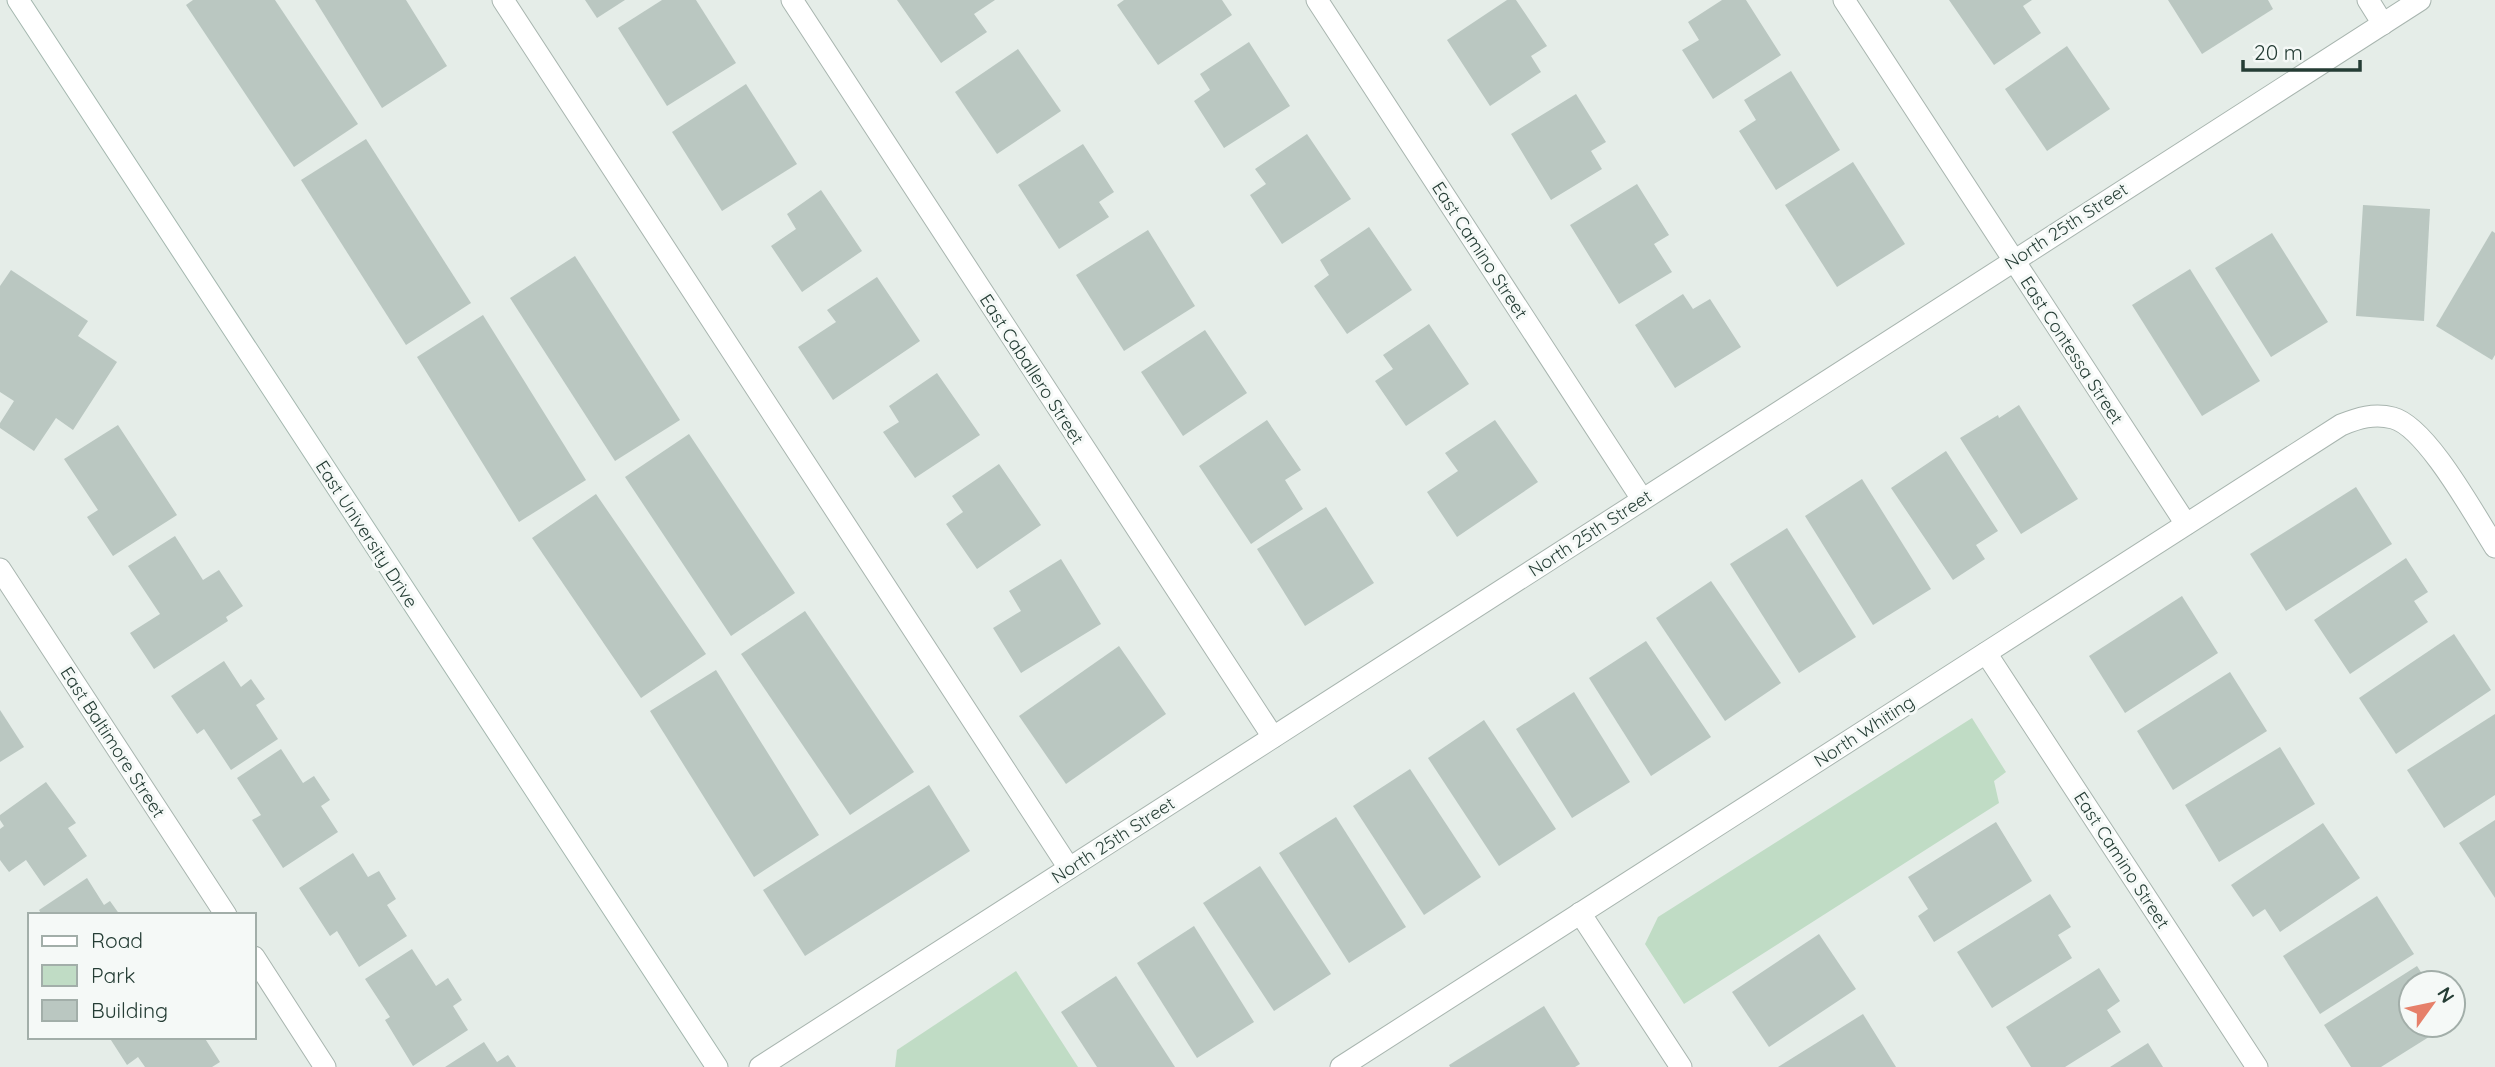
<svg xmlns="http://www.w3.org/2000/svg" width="2495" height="1067" font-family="Quicksand,sans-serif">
  <rect width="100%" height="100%" fill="#e5ede8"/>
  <g fill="#c0dcc5">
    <path d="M1972,718L2006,772L1994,781L1999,803L1684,1004L1645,944L1658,917Z"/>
    <path d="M1016,971L1078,1067H895L897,1050Z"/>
  </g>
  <g fill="#bac7c1">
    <path d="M193,0H275L358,124L294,167L186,5Z"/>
    <path d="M315,0H406L447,66L382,108Z"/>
    <path d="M585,0H625L597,18Z"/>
    <path d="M662,0H696L736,63L667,106L618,28Z"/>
    <path d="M897,0H995L974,14L987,32L941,63Z"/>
    <path d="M1124,0H1222L1232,15L1158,65L1117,5Z"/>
    <path d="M1507,0H1516L1547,46L1531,56L1541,72L1490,106L1447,40Z"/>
    <path d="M1722,0H1746L1781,55L1713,99L1682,50L1699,40L1688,22Z"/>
    <path d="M1949,0H2032L2023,6L2041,33L1994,65Z"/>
    <path d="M2168,0H2268L2273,9L2202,54Z"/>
    <path d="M1249,42L1290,106L1224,148L1194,101L1210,90L1200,74Z"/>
    <path d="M2067,46L2110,109L2047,151L2005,89Z"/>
    <path d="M1018,49L1061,111L997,154L955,92Z"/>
    <path d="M1791,71L1840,150L1776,190L1739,131L1756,120L1744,100Z"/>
    <path d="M746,84L797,164L722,211L672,132Z"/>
    <path d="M1576,94L1606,142L1591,151L1602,169L1551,200L1511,134Z"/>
    <path d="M1307,134L1351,199L1282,244L1250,195L1266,184L1255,169Z"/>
    <path d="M366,139L471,303L406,345L301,180Z"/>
    <path d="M1083,144L1114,192L1099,202L1109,217L1059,249L1018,185Z"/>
    <path d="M1853,162L1905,244L1837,287L1785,205Z"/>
    <path d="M1637,184L1669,235L1654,244L1672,272L1619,304L1570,225Z"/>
    <path d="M821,190L862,251L802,292L771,246L796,229L787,214Z"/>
    <path d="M2363,205L2430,209L2424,321L2356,316Z"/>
    <path d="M1369,227L1412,290L1347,334L1314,286L1329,275L1320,260Z"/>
    <path d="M1148,230L1195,306L1124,351L1076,275Z"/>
    <path d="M2492,231L2495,233V355L2492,360L2436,326Z"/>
    <path d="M2272,233L2328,322L2271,357L2215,268Z"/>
    <path d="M575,256L680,420L615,461L510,298Z"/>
    <path d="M2190,269L2260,381L2202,416L2132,305Z"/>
    <path d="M11,270L88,321L78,336L117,362L73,430L56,418L34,451L0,428V423L14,401L0,392V286Z"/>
    <path d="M877,277L920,341L833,400L798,347L836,322L827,310Z"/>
    <path d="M1683,294L1693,309L1710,299L1741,347L1675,388L1635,325Z"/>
    <path d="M483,315L586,480L519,522L417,357Z"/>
    <path d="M1429,324L1469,384L1406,426L1375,381L1393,369L1383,355Z"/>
    <path d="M1205,330L1247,393L1183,436L1141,372Z"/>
    <path d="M937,373L980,435L915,478L883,432L899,422L889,406Z"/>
    <path d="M2019,405L2078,499L2021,534L1960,438L1998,415L1999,418Z"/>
    <path d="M1267,420L1301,470L1285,480L1303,509L1251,544L1199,466Z"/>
    <path d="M1495,420L1538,482L1457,537L1427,492L1458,471L1445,453Z"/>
    <path d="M118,425L177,515L113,556L87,517L98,510L64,459Z"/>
    <path d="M689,434L795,593L731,636L625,477Z"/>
    <path d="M1946,451L1998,531L1976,545L1985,559L1953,580L1891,488Z"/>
    <path d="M999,464L1041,525L977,569L946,524L963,512L952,496Z"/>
    <path d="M1862,479L1931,589L1873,625L1805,516Z"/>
    <path d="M2356,487L2392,544L2286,611L2250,554Z"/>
    <path d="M596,494L706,654L641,698L532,538Z"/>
    <path d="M1326,507L1374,583L1305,626L1257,549Z"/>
    <path d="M1787,528L1856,637L1799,673L1730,564Z"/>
    <path d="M175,536L203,580L219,570L243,606L226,617L228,621L154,669L130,633L160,614L128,566Z"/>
    <path d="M2406,558L2428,592L2414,601L2428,622L2350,674L2314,620Z"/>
    <path d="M1061,559L1101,624L1021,673L993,628L1021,611L1009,591Z"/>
    <path d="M1711,581L1781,683L1725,721L1656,618Z"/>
    <path d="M2182,596L2218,653L2125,713L2089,656Z"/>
    <path d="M805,611L914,772L850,815L741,654Z"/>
    <path d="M2454,634L2491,690L2396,754L2359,698Z"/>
    <path d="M1646,641L1711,737L1651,776L1589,678Z"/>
    <path d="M1119,646L1166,714L1066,784L1019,716Z"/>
    <path d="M224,661L241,687L251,679L265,699L256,705L278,739L231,770L204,729L197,734L171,696Z"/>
    <path d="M716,670L819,835L754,877L650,711Z"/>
    <path d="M2230,672L2267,731L2173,790L2137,731Z"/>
    <path d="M1574,692L1630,782L1572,818L1516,729Z"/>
    <path d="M0,710L24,747L0,762Z"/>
    <path d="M2495,714V795L2444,828L2407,770Z"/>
    <path d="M1484,720L1556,829L1499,866L1428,758Z"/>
    <path d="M2280,747L2315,804L2219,862L2185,805Z"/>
    <path d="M281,749L303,783L314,776L330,800L321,806L338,832L283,868L252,820L261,815L237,778Z"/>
    <path d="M1410,769L1481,877L1424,915L1353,806Z"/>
    <path d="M46,782L76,823L68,828L87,856L44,886L26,860L9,872L0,860V829L4,826L0,820V815Z"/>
    <path d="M929,785L970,851L805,956L763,890Z"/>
    <path d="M1336,817L1406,927L1349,963L1279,853Z"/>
    <path d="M2495,820V898L2459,843Z"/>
    <path d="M1996,822L2032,881L1934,942L1918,916L1928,909L1908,877Z"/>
    <path d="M2323,823L2360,878L2280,932L2265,909L2253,917L2231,885Z"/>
    <path d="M353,853L368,877L379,871L396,899L387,905L407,936L359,967L337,931L330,936L299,888Z"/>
    <path d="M1260,866L1331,974L1274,1011L1203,903Z"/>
    <path d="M87,878L104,905L110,901L120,915H42L39,910Z"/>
    <path d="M2050,894L2071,927L2058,935L2072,958L1992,1008L1957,952Z"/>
    <path d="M2377,896L2414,954L2320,1014L2283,956Z"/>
    <path d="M1194,926L1254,1022L1197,1058L1137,963Z"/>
    <path d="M1819,934L1856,989L1769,1047L1732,992Z"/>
    <path d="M412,949L436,986L448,978L462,1000L453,1006L468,1030L413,1066L385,1020L390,1017L365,979Z"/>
    <path d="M2417,966L2428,983H2411V1025H2448L2381,1067H2351L2324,1025Z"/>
    <path d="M2099,968L2120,1001L2107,1010L2121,1032L2065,1067H2031L2006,1027Z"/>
    <path d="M1116,976L1175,1067H1097L1061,1012Z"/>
    <path d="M1544,1006L1580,1064L1575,1067H1450L1449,1065Z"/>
    <path d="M1863,1014L1896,1067H1778Z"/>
    <path d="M109,1037H204L220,1062L212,1067H145L138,1057L127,1065Z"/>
    <path d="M484,1042L497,1062L508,1055L516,1067H445Z"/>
    <path d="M2148,1043L2163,1067H2110Z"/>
  </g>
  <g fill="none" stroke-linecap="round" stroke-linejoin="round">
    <defs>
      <path id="lane" d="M503,0L1069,868"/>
      <g id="street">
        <path d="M792,0L1273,737"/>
        <path d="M1317,0L1642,499"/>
        <path d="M1844,0L2186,524"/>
        <path d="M2368,0L2383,24"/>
        <path d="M0,569L226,915"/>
        <path d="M1986,653L2257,1067"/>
        <path d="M1580,913L1681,1067"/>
        <path d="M254,957L325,1067"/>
        <path d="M760,1067L2420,0"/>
        <path d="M1341,1067L2341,425C2358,418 2374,413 2393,418C2427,427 2475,516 2495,547"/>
      </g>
      <path id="secondary" d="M18,0L717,1067"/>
    </defs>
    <use href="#lane" stroke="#a8b5af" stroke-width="23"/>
    <use href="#street" stroke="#a8b5af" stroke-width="23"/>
    <use href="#secondary" stroke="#a4b7af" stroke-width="23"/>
    <use href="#lane" stroke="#fff" stroke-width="21"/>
    <use href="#street" stroke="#fff" stroke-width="21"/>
    <use href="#secondary" stroke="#fff" stroke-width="21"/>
  </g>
  <g text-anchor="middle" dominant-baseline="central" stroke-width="6" stroke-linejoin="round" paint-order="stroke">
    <g font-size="18" fill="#253d35" stroke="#f5f9f7">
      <text transform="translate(2066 226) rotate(-33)">North 25th Street</text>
      <text transform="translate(1480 250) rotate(57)">East Camino Street</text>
      <text transform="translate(2072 350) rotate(57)">East Contessa Street</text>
      <text transform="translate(1032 369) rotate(57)">East Caballero Street</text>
      <text transform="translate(1590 533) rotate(-33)">North 25th Street</text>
      <text transform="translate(367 534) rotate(57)">East University Drive</text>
      <text transform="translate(1864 731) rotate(-33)">North Whiting</text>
      <text transform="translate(113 742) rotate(57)">East Baltimore Street</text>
      <text transform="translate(1113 840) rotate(-33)">North 25th Street</text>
      <text transform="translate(2122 860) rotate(57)">East Camino Street</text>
    </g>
  </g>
  <rect x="28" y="913" width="228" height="126" fill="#f5f9f7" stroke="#a2aea9" stroke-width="2"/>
  <rect x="42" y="936" width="35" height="10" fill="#ffffff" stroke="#a2aea9" stroke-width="2"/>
  <text x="91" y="948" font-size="21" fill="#253d35">Road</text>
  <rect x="42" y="965" width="35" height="21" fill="#c0dcc5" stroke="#a2aea9" stroke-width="2"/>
  <text x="91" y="983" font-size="21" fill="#253d35">Park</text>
  <rect x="42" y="1000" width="35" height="21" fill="#bac7c1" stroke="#a2aea9" stroke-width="2"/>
  <text x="91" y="1018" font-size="21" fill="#253d35">Building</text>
  <g transform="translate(2432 1004) rotate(57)"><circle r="33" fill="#f5f9f7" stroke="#a2aea9" stroke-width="2"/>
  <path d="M0-5L12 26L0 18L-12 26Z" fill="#e6806a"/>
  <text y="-10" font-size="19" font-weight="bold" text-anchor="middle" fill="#253d35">N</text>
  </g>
  <path d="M2243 60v10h117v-10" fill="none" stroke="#253d35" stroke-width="3.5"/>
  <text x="2254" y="60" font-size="21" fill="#253d35" stroke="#f5f9f7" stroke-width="5" paint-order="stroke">20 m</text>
</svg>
